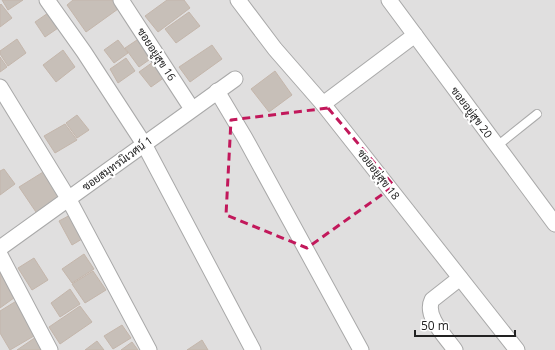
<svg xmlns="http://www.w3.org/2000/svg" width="555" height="350" font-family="'Open Sans',Sarabun,sans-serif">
  <rect width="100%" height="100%" fill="#f2efe9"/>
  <rect fill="#e0dfdf" x="0" y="0" width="555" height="350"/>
  <g fill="#c7bfb8" stroke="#c4b6ab">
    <path d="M2,0H23L8,10Z"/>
    <path d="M73,0H112L118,9L86,32L67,5Z"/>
    <path d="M167,0H184L190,8L158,32L145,16Z"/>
    <path d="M1,4L12,18L0,27V5Z"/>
    <path d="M51,11L61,26L45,37L35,22Z"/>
    <path d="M189,12L200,26L176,43L165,29Z"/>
    <path d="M143,36L156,55L139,67L125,48Z"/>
    <path d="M17,39L26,53L8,66L0,54V51Z"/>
    <path d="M118,40L128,53L114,63L104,50Z"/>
    <path d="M212,45L222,59L190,82L179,67Z"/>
    <path d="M63,50L75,67L56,82L43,65Z"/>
    <path d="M0,57L7,67L0,72Z"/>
    <path d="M126,58L135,71L118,83L110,69Z"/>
    <path d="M153,62L165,77L151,87L139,72Z"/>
    <path d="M275,71L292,95L269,112L251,89Z"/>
    <path d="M77,115L89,130L77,138L66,123Z"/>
    <path d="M65,124L77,140L55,153L44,136Z"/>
    <path d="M4,169L15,184L0,195V171Z"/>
    <path d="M48,169L66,196L38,215L19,187Z"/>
    <path d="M74,213L87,236L72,245L59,221Z"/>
    <path d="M84,254L94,269L72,283L62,269Z"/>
    <path d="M34,258L48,280L32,290L18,268Z"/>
    <path d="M93,271L106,290L85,303L72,284Z"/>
    <path d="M0,272L18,295L0,308Z"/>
    <path d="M70,289L80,304L60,317L51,303Z"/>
    <path d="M18,300L39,333L10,350L0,333V311Z"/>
    <path d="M80,306L92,322L60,344L49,327Z"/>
    <path d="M122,325L131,338L113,349L104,336Z"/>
    <path d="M36,337L45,350H17Z"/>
    <path d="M202,340L208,350H187Z"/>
    <path d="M97,341L104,350H85Z"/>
    <path d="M132,342L138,350H121Z"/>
  </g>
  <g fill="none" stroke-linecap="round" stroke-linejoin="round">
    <defs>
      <path id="service" d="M497,146L537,114"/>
      <g id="minor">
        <path d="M47,0L84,52L144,144L253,350"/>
        <path d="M121,0L192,109"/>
        <path d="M238,0L275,49L323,104L517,350"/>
        <path d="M389,0L555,224"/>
        <path d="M0,87L68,198L149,350"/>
        <path d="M217,91L245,138L361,350"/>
        <path d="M323,104L415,35"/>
        <path d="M0,248L235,79"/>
        <path d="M0,255L50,350"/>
        <path d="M455,350C446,337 424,316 432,300L460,278"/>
      </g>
    </defs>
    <use href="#service" stroke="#a9a9a9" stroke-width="10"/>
    <use href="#minor" stroke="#a9a9a9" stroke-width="17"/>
    <use href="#service" stroke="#fff" stroke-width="8"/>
    <use href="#minor" stroke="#fff" stroke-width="15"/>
  </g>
  <path fill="none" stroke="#c2185b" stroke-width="3" stroke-dasharray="8 5" stroke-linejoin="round" d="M328,108L394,186L307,248L226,215L231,120Z"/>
  <g text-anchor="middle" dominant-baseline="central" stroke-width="4" stroke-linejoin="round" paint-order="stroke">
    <g font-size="11" fill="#222" stroke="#fff">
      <text transform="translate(157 54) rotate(57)">ซอยอยู่สุข 16</text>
      <text transform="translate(472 112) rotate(53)">ซอยอยู่สุข 20</text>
      <text transform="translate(117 163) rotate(-36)">ซอยสมุทรนิเวศน์ 1</text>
      <text transform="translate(379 174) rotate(52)">ซอยอยู่สุข 18</text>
    </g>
  </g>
  <path d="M415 330v6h100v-6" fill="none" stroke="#222222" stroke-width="2"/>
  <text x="421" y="330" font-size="12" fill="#222222" stroke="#ffffff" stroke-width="3" paint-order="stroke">50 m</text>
</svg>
